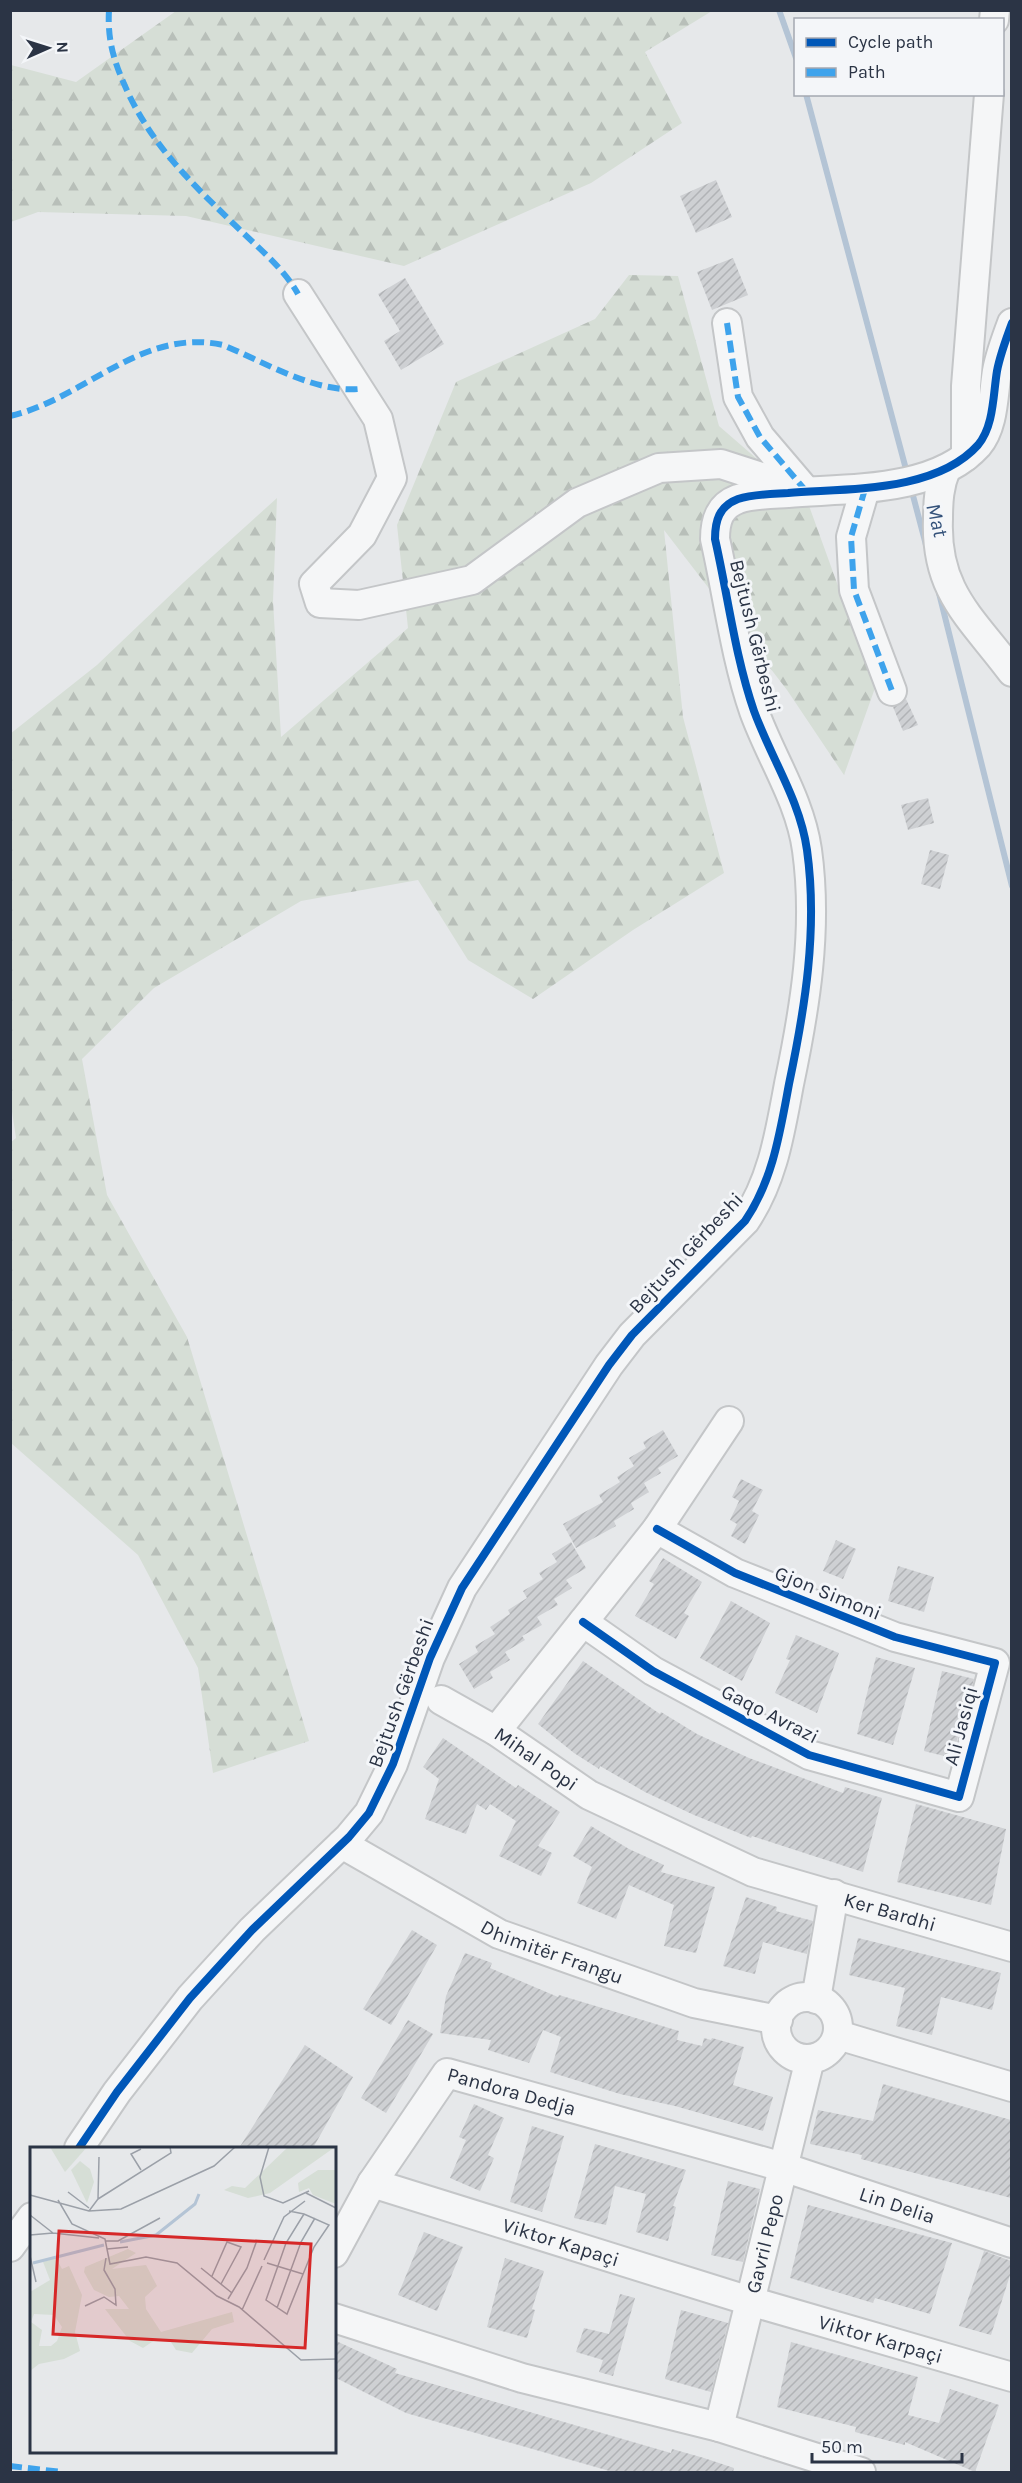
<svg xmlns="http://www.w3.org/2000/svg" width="1022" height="2483" font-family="Karla,sans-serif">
  <defs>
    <pattern id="forest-firs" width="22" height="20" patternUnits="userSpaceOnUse" patternTransform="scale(1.5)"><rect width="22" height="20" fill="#d6ded6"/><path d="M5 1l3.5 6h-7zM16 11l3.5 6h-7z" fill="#b8bfb9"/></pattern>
    <pattern id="building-hatch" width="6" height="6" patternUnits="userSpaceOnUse" patternTransform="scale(1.5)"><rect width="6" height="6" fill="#ced0d3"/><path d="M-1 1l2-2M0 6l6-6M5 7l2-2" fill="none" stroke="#b1b3b6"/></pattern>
  </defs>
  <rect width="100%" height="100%" fill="#e6e8ea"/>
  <g fill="url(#forest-firs)">
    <path d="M176,11V10L712,11L645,52L682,123L591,183L404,266L186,216L38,212L11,222V65L76,82Z"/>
    <path d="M629,275L678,276L719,426L808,503L875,688L844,775L787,690L664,530L683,717L724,873L633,930L533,999L468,960L418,880L301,901L154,988L82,1059L107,1195L187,1337L309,1741L213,1773L198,1668L138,1555L11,1443L10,1143L16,1138L10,1098V734L97,665L184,582L277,498L273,601L281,737L408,628L397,525L456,382L595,319Z"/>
  </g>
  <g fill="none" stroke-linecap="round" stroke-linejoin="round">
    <g stroke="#b4c4d5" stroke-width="6">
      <path d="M779,10L796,58"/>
      <path d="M806,94L907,473"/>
      <path d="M911,488L926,545"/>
      <path d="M939,593L1012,886"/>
    </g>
  </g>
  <g fill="url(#building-hatch)">
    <path d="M716,180L732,217L696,233L680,196Z"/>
    <path d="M733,258L748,295L712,310L697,272Z"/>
    <path d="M405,278L444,344L401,370L384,341L400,331L378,294Z"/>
    <path d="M906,699L918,725L903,731L893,707Z"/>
    <path d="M928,798L934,823L908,830L901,805Z"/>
    <path d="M930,850L949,855L940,889L921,884Z"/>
    <path d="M663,1430L678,1456L658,1468L661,1473L644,1483L649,1492L631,1503L634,1509L614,1521L616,1526L576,1548L563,1524L603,1502L599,1495L620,1482L617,1477L634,1466L629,1458L646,1448L643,1442Z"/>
    <path d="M741,1479L763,1490L752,1511L759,1515L745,1544L731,1536L737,1524L730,1520L739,1501L732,1497Z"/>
    <path d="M836,1540L856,1549L843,1579L823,1571Z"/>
    <path d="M571,1542L586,1568L566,1580L572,1588L554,1599L558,1605L537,1617L542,1625L522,1636L525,1640L505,1652L510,1660L490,1672L493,1678L474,1689L459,1664L478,1652L475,1646L495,1634L490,1627L510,1614L508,1610L527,1598L523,1591L543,1579L539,1573L557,1562L552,1554Z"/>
    <path d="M663,1558L702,1582L684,1613L689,1616L676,1639L635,1616L654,1584L649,1581Z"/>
    <path d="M898,1566L934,1577L924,1612L888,1601Z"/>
    <path d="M731,1601L770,1623L742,1681L700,1658Z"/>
    <path d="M796,1635L839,1653L817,1713L775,1693L790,1660L786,1659Z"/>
    <path d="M876,1657L915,1668L893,1745L857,1734Z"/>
    <path d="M583,1661L660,1714L661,1712L697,1734L749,1758L843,1793L845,1787L882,1798L863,1872L752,1836L751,1838L694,1815L645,1792L600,1766L599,1769L574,1753L538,1724Z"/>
    <path d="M942,1671L974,1679L952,1758L924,1751Z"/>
    <path d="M443,1738L516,1788L518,1785L560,1812L538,1846L552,1853L541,1876L499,1856L516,1821L490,1804L486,1810L477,1804L466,1834L425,1819L439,1779L423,1767Z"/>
    <path d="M916,1804L1006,1829L991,1905L897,1882Z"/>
    <path d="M591,1826L629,1849L664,1865L661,1872L715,1887L696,1953L664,1946L674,1905L629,1885L616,1919L577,1903L592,1867L573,1856Z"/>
    <path d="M746,1897L777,1907L776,1911L813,1921L807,1954L763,1942L755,1974L723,1966Z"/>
    <path d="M412,1930L437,1945L391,2025L363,2009Z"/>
    <path d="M858,1938L1001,1973L992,2010L941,1997L932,2035L896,2026L905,1988L849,1975Z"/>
    <path d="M465,1953L492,1963L490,1968L558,1997L559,1995L679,2031L677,2040L702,2046L704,2038L711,2040L712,2038L744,2047L733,2085L773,2097L763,2131L675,2106L620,2094L550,2072L561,2037L543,2030L529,2063L488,2050L491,2040L440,2033L446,1996Z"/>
    <path d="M408,2020L433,2034L386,2113L361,2098Z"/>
    <path d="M305,2045L353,2077L313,2148H239Z"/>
    <path d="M883,2084L1011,2120V2198L861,2159L862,2155L810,2144L818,2110L873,2121Z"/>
    <path d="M474,2104L504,2118L488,2155L494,2158L480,2191L450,2178L466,2140L459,2137Z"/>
    <path d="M532,2126L564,2136L542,2212L510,2202Z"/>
    <path d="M595,2144L686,2170L673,2206L676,2207L668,2241L636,2232L646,2194L615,2186L606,2225L574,2218Z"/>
    <path d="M728,2181L760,2189L743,2262L711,2255Z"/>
    <path d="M808,2205L952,2243L930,2314L875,2298L873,2303L790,2278Z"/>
    <path d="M424,2232L463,2247L437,2311L398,2295Z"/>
    <path d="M984,2251L1011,2261V2272L991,2335L959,2326Z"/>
    <path d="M505,2258L544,2271L532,2309L535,2310L527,2338L487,2327Z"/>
    <path d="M620,2294L635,2298L613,2376L599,2372L603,2360L576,2352L584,2328L609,2334Z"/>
    <path d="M681,2310L728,2323L711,2392L665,2379Z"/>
    <path d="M334,2340L397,2369L395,2373L671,2453L672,2449L704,2458L734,2468L733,2472H613L406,2413L334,2377Z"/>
    <path d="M791,2342L918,2377L908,2415L939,2423L950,2389L999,2405L975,2472L905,2442V2445L855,2432L856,2427L777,2407Z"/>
  </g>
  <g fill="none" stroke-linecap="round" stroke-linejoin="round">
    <defs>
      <g id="minor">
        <path d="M994,20L995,10"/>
        <path d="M298,294L378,419L392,478L362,535L314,584L320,603L359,605L472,580L577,503L659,468L721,464L792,487"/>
        <path d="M727,323L738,397L760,437L806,491"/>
        <path d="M966,456V386L989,94"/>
        <path d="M946,469C939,486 938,501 938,519C935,592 972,618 1012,672"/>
        <path d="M865,489L851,537L854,590L892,691"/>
        <path d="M583,1622L653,1671L809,1755L959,1797L995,1663L895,1637L735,1573L657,1529"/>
        <path id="s1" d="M441,1700L496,1731L589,1795L753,1872L1012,1947"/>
        <path d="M496,1731L657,1529L729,1421"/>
        <path id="s2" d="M342,1844L499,1934L694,2003L778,2020"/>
        <circle cx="807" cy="2028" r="31"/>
        <path d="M816,1999L834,1894"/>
        <path d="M838,2035L1012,2087"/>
        <path d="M79,2148L117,2092L190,1998L252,1930L349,1837L369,1813L393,1764L430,1658L462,1588L609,1365L632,1335L745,1221C773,1180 780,1132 789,1084C805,1008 818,929 807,850C800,800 771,758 754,711C735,656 728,596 715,539C715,521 719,506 738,499C753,494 772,494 788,493C846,488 935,493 978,445C994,426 993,395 997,371C1000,355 1006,339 1012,323"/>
        <path id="s3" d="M372,2183L750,2301L1012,2377"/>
        <path d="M10,2247L32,2217"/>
        <path id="s4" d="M334,2253L372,2183L447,2073L783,2167L1012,2243"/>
        <path d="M334,2318L522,2378L719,2427L861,2472"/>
        <path id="s5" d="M719,2427L810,2059"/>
      </g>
    </defs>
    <use href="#minor" stroke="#c4c6c8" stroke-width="32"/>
    <use href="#minor" stroke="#f5f6f7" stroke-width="28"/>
    <g stroke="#3ea3ec" stroke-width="6" stroke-dasharray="12 6" stroke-linecap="butt">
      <path d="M109,10C107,44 116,67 130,97C158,153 196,187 240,230C261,250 284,269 298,294"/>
      <path d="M727,323L738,397L760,437L806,491"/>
      <path d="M10,416C85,399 141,327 223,345C264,362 315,393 359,389"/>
      <path d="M865,489L851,537L854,590L892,691"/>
      <path d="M10,2466L62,2472"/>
    </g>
    <defs>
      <g id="cycleway">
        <path d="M583,1622L653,1671L809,1755L959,1797L995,1663L895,1637L735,1573L657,1529"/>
        <path d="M79,2148L117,2092L190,1998L252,1930L349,1837L369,1813L393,1764L430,1658L462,1588L609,1365L632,1335L745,1221C773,1180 780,1132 789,1084C805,1008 818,929 807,850C800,800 771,758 754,711C735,656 728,596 715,539C715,521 719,506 738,499C753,494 772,494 788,493C846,488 935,493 978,445C994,426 993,395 997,371C1000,355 1006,339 1012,323"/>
      </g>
    </defs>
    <use href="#cycleway" stroke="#f4f6f9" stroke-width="11"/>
    <use href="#cycleway" stroke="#0057b8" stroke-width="8"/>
  </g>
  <g text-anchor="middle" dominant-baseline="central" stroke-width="6" stroke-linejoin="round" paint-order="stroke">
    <g font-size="20" fill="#2b3445" stroke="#f4f6f9">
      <text transform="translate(755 636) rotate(76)">Bejtush Gërbeshi</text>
      <text transform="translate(686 1253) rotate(-47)">Bejtush Gërbeshi</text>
      <text transform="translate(828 1593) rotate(22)">Gjon Simoni</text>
      <text transform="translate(401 1693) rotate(-70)">Bejtush Gërbeshi</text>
      <text transform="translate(770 1714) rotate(27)">Gaqo Avrazi</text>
      <text transform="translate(961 1726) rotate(-75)">Ali Jasiqi</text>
      <text stroke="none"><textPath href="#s1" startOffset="112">Mihal Popi</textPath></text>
      <text stroke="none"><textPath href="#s1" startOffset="500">Ker Bardhi</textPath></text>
      <text stroke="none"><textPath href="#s2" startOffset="237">Dhimitër Frangu</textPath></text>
      <text stroke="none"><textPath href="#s4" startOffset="280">Pandora Dedja</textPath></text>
      <text stroke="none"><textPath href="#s4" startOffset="682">Lin Delia</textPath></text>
      <text stroke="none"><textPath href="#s3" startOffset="198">Viktor Kapaçi</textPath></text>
      <text stroke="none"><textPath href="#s5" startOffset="189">Gavril Pepo</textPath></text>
      <text stroke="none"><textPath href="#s3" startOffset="532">Viktor Karpaçi</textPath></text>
    </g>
    <g font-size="21" font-style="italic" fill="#34527a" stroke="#f4f6f9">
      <text transform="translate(937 520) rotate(75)">Mat</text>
    </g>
  </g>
  <g transform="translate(30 2147)">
    <rect width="306" height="306" fill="#e6e8ea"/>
    <path d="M20,0H57L35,25Z" fill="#d6ded6"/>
    <path d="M258,0H305L240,46L218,51L194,43L202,39L215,41ZM288,23H306V57L283,48L279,41L269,45L268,36ZM98,102L106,106L82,122L116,118L127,139L115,150L116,162L131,185L202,165L204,175L182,182L162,206L146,203L139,192L125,193L113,201L100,194L75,162H99L89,149L79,150L64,143L54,125L55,120ZM26,111L32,122L39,119L52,148L45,185L50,204L34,212L9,217L0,224V145L20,133L13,115ZM4,167L24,168L32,180L27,194L21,199H9L12,183L1,175Z" fill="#d6ded6" fill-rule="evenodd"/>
    <path d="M50,14L60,22L64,35L57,56L41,23Z" fill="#d6ded6"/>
    <path fill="none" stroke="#b4c4d5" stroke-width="3" d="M90,95L126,88L165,57L169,47M3,116L74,98"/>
    <path fill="none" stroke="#9ba0a8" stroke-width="1.5" d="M239,0L230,30L234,49L253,56L279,44M111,2L101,7L111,23M38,45L59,61M276,46L306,61M0,48L59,64L91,62L184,19L205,0M68,52L141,6L140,0M28,53L42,77L75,92L80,117L116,110L147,116L187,149L209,160L271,213L306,212M59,64L68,52L69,10M259,64L274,67L299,78L284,100L257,167L236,153L256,96L274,67M0,68L23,86M0,88L23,86L69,91M76,94H88L130,71M77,102L98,100M0,109L6,135M234,113L254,70L275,54M237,116L273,127M171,121L202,146M182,129L197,95L211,100L191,137M198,152L217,121L227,93M55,159L74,150L86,158L85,142L74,123L76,111M247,161L271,95L285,71M212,163L232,119"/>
    <path fill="#d62828" fill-opacity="0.15" stroke="#d62828" stroke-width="3" d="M29,84L281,97L275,201L23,187Z"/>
    <rect width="306" height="306" fill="none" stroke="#2b3445" stroke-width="3"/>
  </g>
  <rect width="1022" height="2483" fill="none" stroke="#2b3445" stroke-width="24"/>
  <rect x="794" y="18" width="210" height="78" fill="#f4f6f9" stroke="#a4a8b1" stroke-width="1.5"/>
  <rect x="806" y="38" width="30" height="9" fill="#0057b8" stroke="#a4a8b1" stroke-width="1.5"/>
  <text x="848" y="48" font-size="18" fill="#2b3445">Cycle path</text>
  <rect x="806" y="68" width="30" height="9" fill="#3ea3ec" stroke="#a4a8b1" stroke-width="1.5"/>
  <text x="848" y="78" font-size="18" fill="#2b3445">Path</text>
  <g transform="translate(48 48) rotate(87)" stroke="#f4f6f9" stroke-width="4.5" paint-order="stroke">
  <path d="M0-4.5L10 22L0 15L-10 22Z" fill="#2b3445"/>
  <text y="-9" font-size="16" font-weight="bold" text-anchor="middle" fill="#2b3445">N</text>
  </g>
  <path d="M812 2453v9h150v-9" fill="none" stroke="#2b3445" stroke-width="3"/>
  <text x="821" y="2453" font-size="18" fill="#2b3445" stroke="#f4f6f9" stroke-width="4.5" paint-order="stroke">50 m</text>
</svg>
